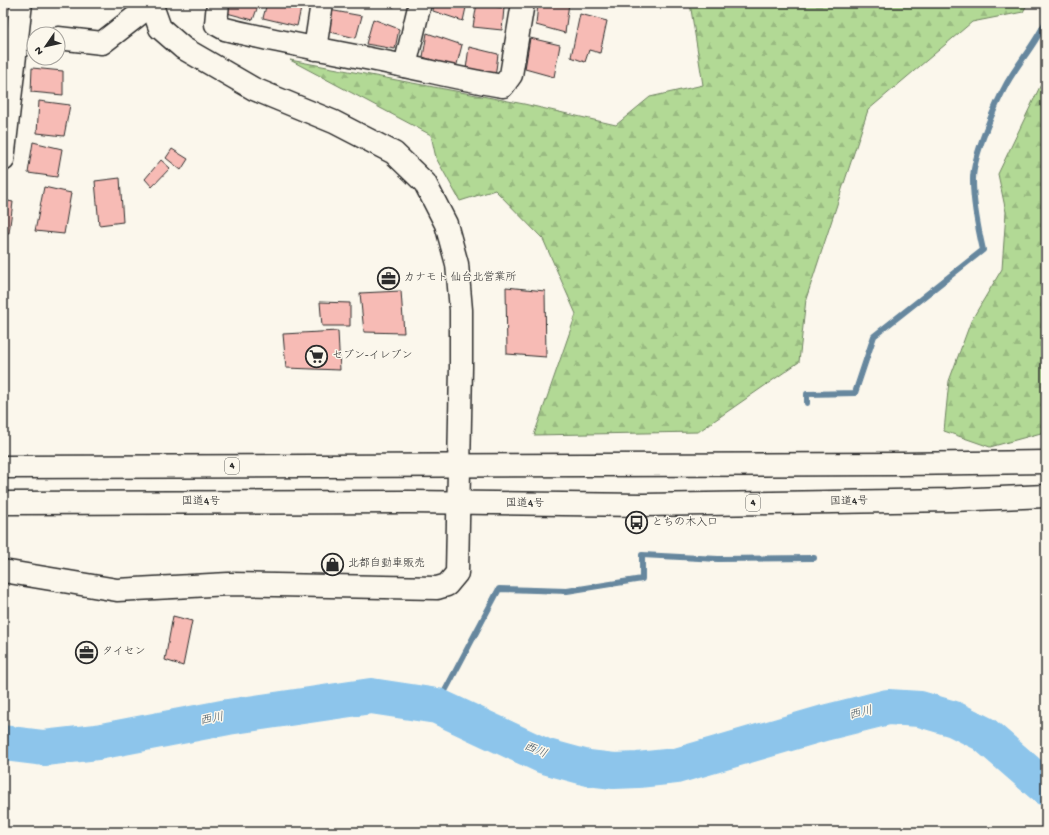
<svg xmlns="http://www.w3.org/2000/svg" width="1049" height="835" font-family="'Gochi Hand','Klee One',sans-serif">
  <defs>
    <pattern id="forest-firs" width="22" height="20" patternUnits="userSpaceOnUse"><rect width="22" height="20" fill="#b2d995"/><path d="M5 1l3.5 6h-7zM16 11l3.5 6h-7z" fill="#99ba81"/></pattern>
  </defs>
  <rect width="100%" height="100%" fill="#fbf7ec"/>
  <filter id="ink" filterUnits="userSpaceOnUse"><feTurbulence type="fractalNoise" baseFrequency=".025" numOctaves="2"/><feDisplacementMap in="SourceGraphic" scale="8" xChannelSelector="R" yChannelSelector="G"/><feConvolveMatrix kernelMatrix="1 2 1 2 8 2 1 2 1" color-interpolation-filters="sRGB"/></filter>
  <g filter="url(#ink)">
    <g fill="url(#forest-firs)" stroke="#6e8260">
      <path d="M690,3H1028L1023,12L972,22L868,110L806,299L799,362L698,432L534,435L576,314L543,239L495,190L460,201L436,158L431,135L290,60L524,104L616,125L650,97L703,85Z"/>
      <path d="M1046,74V425L1041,433L990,447L944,431L949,381L971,321L1002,269L1006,212L998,174Z"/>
    </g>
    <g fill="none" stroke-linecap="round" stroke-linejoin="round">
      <g stroke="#66879e" stroke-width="6">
        <path d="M807,403V394L855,393L874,336L983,250C978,228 973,204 973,181C972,158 996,103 1007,83C1019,62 1036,43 1046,21"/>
        <path d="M437,706L499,589L567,591L642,579V555L718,559L814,558"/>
      </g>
      <path stroke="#8dc5eb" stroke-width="36" d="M3,743L44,748L97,742L228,717L371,696L437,706L544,756L588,768L614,771L638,770L676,766L824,723L888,707L920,709L954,719L984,734L1046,788"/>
    </g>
    <g fill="#f7bbb5" stroke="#2b2b2b">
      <path d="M226,3H259L253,20L223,12Z"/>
      <path d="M267,3L302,4L297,26L263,18Z"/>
      <path d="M373,3H395L394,7Z"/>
      <path d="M434,3H467L463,21L433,11Z"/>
      <path d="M477,3L504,8L502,30L473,27Z"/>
      <path d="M538,3H569L565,33L536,25Z"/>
      <path d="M329,10L362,16L356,38L326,31Z"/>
      <path d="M580,14L607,21L600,53L589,50L585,62L571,57Z"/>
      <path d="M373,19L399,29L395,49L366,44Z"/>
      <path d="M427,33L462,45L456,68L423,57Z"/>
      <path d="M530,38L560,45L554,77L525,69Z"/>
      <path d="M469,47L498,54L495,78L466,69Z"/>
      <path d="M32,68L63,71V95L31,92Z"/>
      <path d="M39,101L70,105L64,136L37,133Z"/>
      <path d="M33,142L62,149L57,177L28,173Z"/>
      <path d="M172,149L188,159L181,170L166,158Z"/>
      <path d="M161,160L170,168L152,187L145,179Z"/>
      <path d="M120,178L123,222L99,225L95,181Z"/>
      <path d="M44,187L71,193L64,234L35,231Z"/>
      <path d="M3,200L13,202L9,233L3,232Z"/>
      <path d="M506,287L545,291L546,357L507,354Z"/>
      <path d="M401,291L404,333L364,332L360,293Z"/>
      <path d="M320,302L350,303V326H322Z"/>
      <path d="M338,331L340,370L286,368L283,334Z"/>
      <path d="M173,616L192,621L183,666L165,660Z"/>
    </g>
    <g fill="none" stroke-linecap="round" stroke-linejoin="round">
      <defs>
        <g id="minor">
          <path d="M218,3L216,24L225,29C285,44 345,53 404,66C438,73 470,81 503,86L511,75L523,3"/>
          <path d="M58,38L102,43L151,5"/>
          <path d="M315,49L322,3"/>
          <path d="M405,66L420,3"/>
          <path d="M3,160L21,3"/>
          <path d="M3,571L117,590L229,584L437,588L447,585L457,573L461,367V310L457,264L446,224L425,183L394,153L334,122L254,89L183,48L160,28L151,3"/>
        </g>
        <g id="highway">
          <path d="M3,467L902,464L1046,462"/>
          <path d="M3,503L409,502L643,505L953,500L1046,496"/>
        </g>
      </defs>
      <use href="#minor" stroke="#2b2b2b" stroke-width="25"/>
      <use href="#highway" stroke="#2b2b2b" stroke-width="25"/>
      <use href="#minor" stroke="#fbf7ec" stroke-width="22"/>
      <use href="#highway" stroke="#fbf7ec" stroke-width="22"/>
    </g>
  </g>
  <defs>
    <symbol id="office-ring" viewBox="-11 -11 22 22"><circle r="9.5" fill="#fbf7ec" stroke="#2b2b2b" stroke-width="1.5"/><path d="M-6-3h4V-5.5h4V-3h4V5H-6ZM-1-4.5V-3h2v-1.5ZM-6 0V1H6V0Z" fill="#2b2b2b"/></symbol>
    <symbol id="supermarket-ring" viewBox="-11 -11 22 22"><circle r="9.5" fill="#fbf7ec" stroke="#2b2b2b" stroke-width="1.5"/><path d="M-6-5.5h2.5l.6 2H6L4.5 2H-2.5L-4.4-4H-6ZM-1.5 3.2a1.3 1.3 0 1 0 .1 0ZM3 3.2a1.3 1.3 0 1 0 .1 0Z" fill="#2b2b2b"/></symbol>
    <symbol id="bus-ring" viewBox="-11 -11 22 22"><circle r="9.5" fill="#fbf7ec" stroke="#2b2b2b" stroke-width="1.5"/><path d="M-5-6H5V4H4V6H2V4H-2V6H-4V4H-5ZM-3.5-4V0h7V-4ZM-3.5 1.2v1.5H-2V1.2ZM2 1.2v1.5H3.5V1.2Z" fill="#2b2b2b"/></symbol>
    <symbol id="shop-ring" viewBox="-11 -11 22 22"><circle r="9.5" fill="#fbf7ec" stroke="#2b2b2b" stroke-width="1.5"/><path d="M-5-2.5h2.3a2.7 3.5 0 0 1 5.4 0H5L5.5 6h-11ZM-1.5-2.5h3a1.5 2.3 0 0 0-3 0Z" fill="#2b2b2b"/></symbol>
  </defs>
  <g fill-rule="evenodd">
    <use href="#office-ring" x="376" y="266" width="25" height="25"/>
    <use href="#supermarket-ring" x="304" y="344" width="25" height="25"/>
    <use href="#bus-ring" x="624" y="510" width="25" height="25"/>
    <use href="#shop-ring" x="320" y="552" width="25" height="25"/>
    <use href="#office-ring" x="74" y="640" width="25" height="25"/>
  </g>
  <g text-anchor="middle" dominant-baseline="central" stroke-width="3" stroke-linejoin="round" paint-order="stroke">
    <g fill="#fbf7ec" stroke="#696865" stroke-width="1">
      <rect x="225" y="458" width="14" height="16" rx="3"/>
      <rect x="746" y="495" width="14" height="16" rx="3"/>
    </g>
    <g font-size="10" font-weight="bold" fill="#2b2b2b">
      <text x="232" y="466">4</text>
      <text x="753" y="503">4</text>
    </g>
    <g font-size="11" fill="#2b2b2b" stroke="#fbf7ec" text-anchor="start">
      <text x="404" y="278">カナモト 仙台北営業所</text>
      <text x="332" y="356">セブン-イレブン</text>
      <text x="652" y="523">とちの木入口</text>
      <text x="348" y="564">北都自動車販売</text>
      <text x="102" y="652">タイセン</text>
    </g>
    <g font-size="11" fill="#2b2b2b" stroke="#fbf7ec">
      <text x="201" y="502">国道4号</text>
      <text transform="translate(849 502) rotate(-1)">国道4号</text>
      <text x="525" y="504">国道4号</text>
    </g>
    <g font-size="12" font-style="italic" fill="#485965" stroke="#fbf7ec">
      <text transform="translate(861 714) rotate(-14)">西川</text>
      <text transform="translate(212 720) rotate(-11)">西川</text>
      <text transform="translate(535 751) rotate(23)">西川</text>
    </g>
  </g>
  <rect width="1049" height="835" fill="none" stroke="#fbf7ec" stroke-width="16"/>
  <rect x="8" y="8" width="1033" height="819" fill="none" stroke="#2b2b2b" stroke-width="1.5" filter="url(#ink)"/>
  <g transform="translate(46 46) rotate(236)"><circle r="19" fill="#fbf7ec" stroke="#a8a59f"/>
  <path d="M0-3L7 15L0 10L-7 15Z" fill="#2b2b2b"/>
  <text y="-6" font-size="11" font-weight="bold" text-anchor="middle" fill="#2b2b2b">N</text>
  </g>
</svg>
